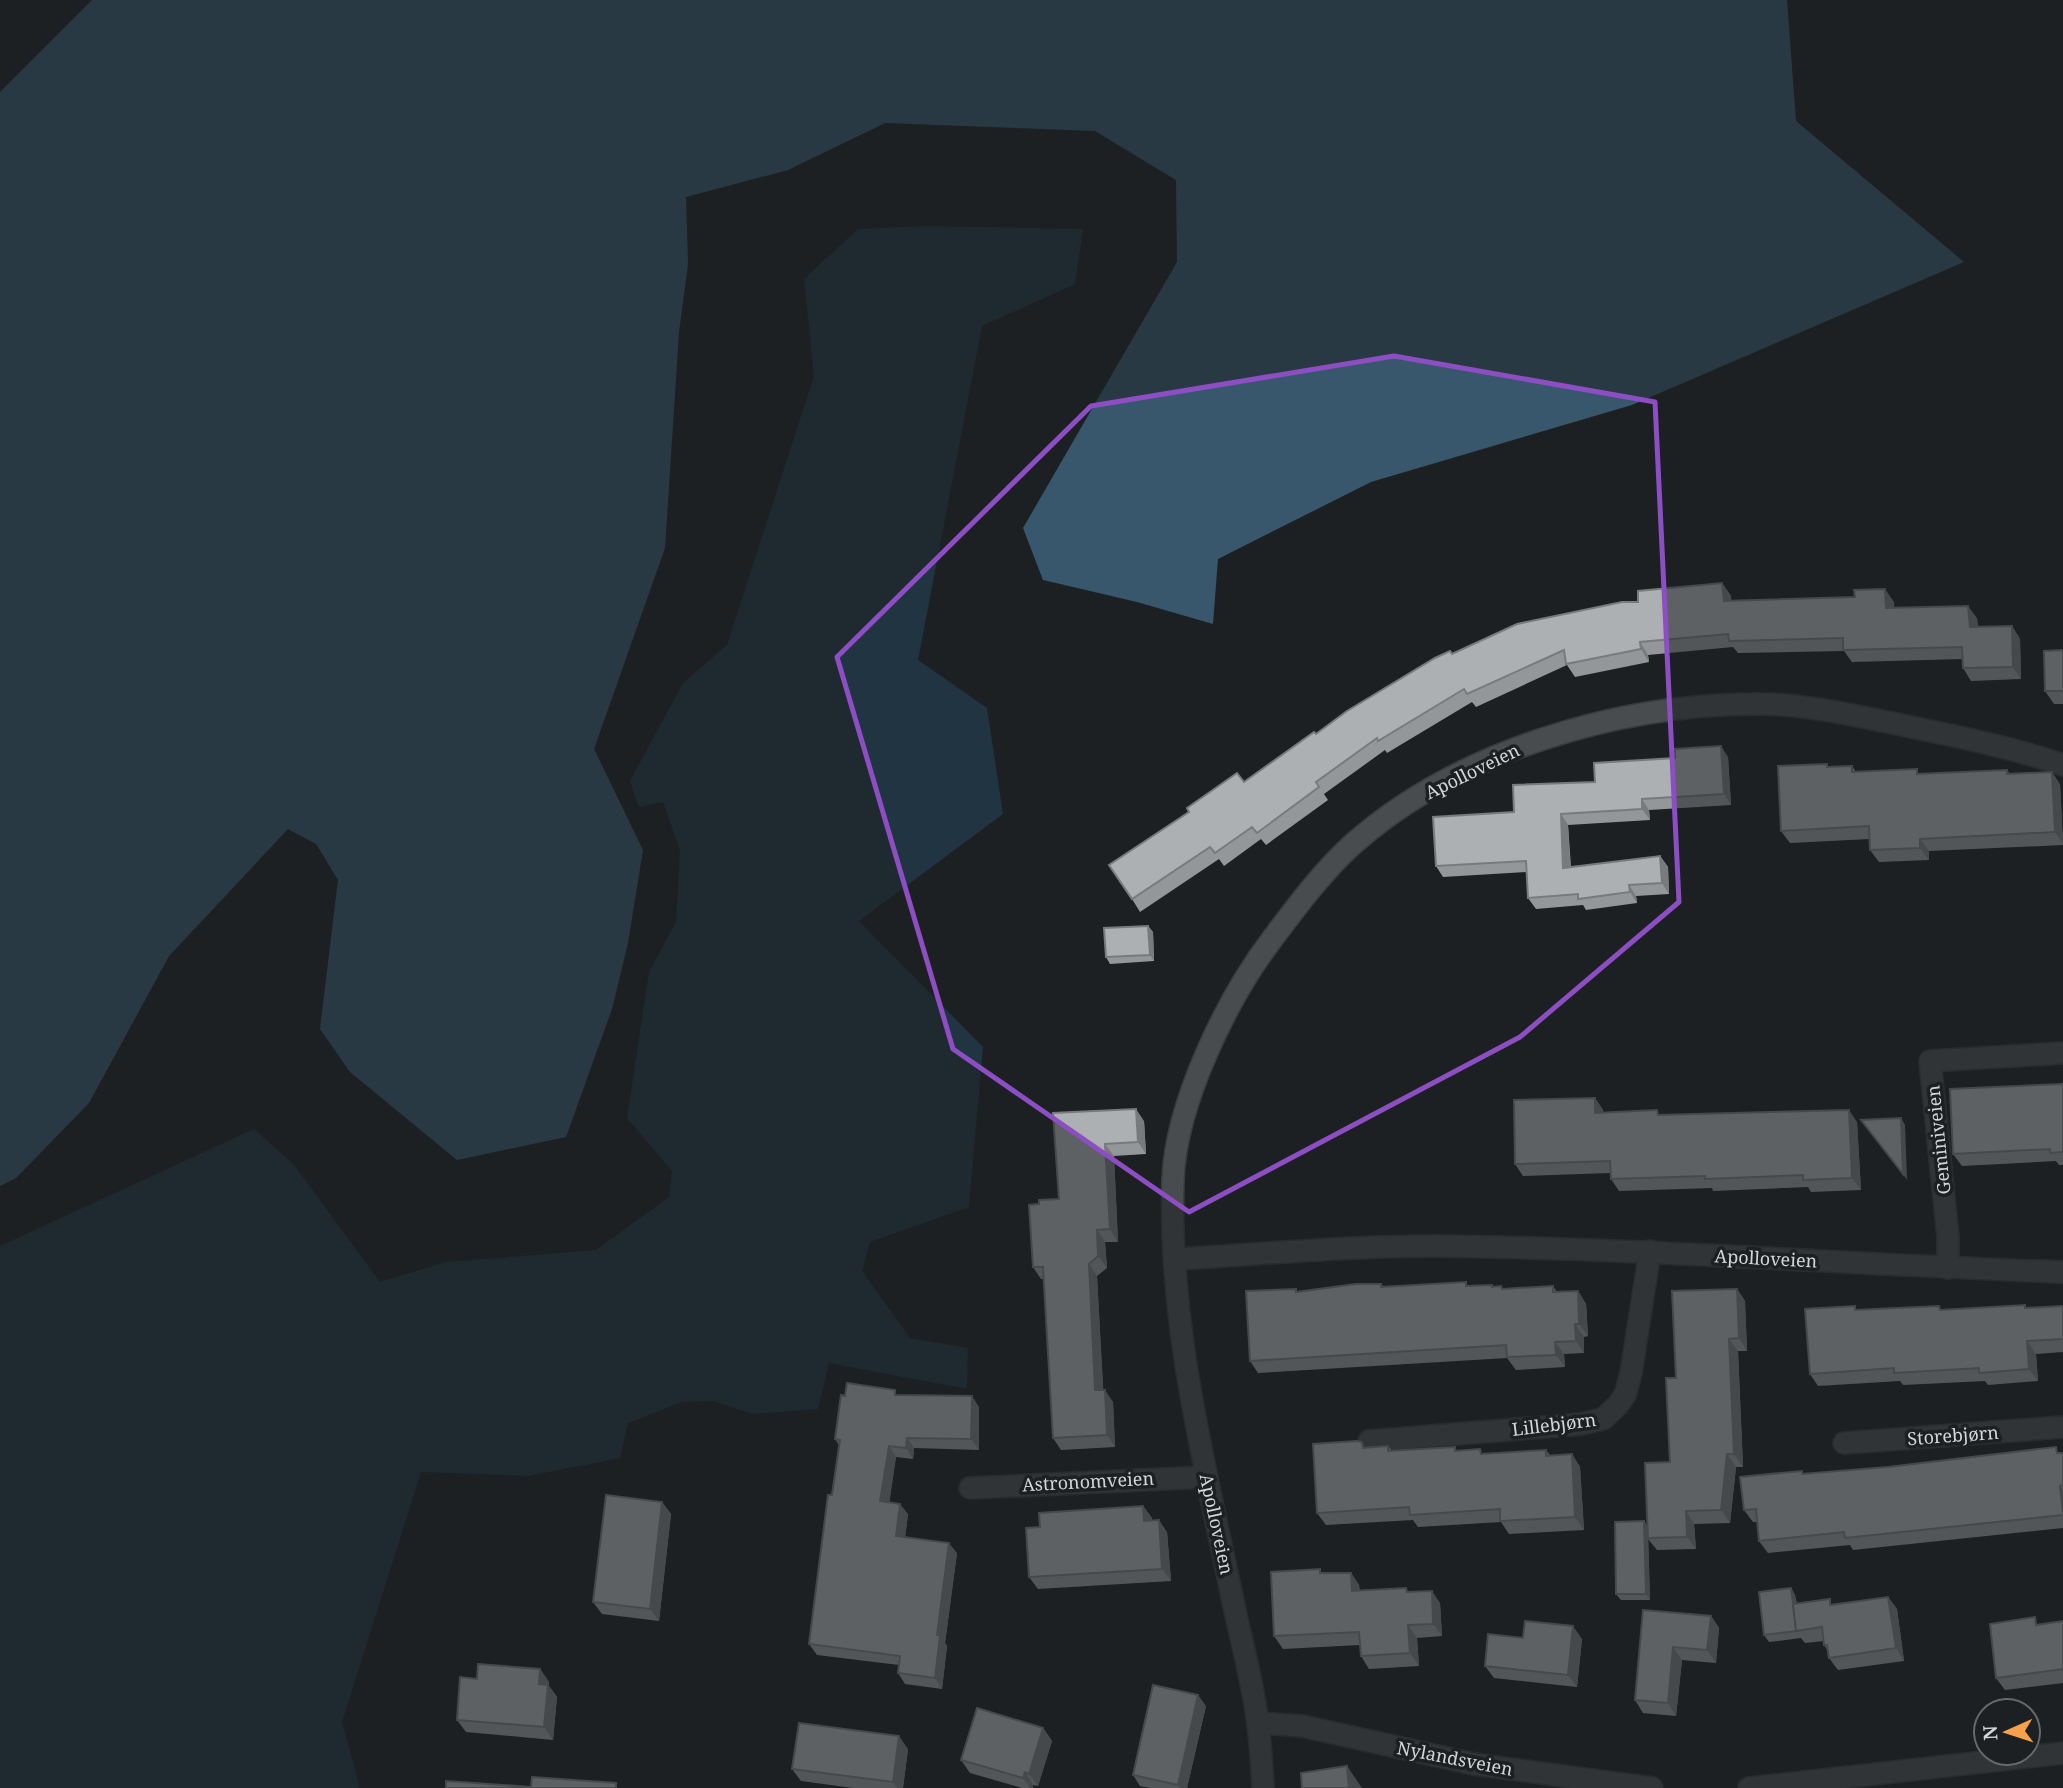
<svg xmlns="http://www.w3.org/2000/svg" width="2063" height="1788" font-family="'Noto Serif',serif">
  <rect width="100%" height="100%" fill="#1d2022"/>
  <path fill="#213441" d="M925,226L1083,229L1075,284L982,326L918,660L987,708L1003,814L859,921L983,1047L969,1207L870,1242L862,1271L910,1338L968,1348L967,1389L829,1363L818,1409L752,1414L714,1401L682,1402L628,1423L620,1458L528,1476L421,1472L342,1722L360,1788H0V1246L254,1129L294,1165L380,1282L446,1262L596,1250L669,1197L672,1171L627,1118L649,972L676,922L680,850L663,802L639,807L630,781L683,683L727,645L814,376L804,279L858,229Z"/>
  <path fill="#38576c" d="M92,0H1787L1796,121L1964,262L1632,405L1371,482L1218,559L1213,624L1137,602L1043,580L1023,528L1177,262L1176,180L1095,131L885,123L788,170L686,197L688,264L679,332L665,548L594,749L643,850L628,943L612,1009L566,1137L457,1160L350,1072L320,1029L338,880L316,844L288,829L169,956L89,1103L16,1178L0,1186V92Z"/>
  <g fill="none" stroke-linecap="round" stroke-linejoin="round">
    <defs>
      <g id="street">
        <path d="M1176,1259C1262,1254 1348,1246 1434,1246C1644,1248 1853,1265 2063,1272"/>
        <path d="M1948,1268V1237L1930,1061L2063,1053"/>
        <path d="M1369,1441L1581,1424L1603,1419L1618,1405L1625,1395L1631,1373L1650,1251"/>
        <path d="M1844,1443L2063,1427"/>
        <path d="M970,1488L1207,1477"/>
        <path d="M1258,1723L1302,1726L1474,1764L1652,1788"/>
        <path d="M1263,1788C1262,1768 1261,1747 1258,1726C1254,1686 1242,1645 1234,1606C1205,1466 1168,1323 1173,1179C1176,1103 1227,998 1273,938C1297,906 1323,871 1353,844C1457,752 1615,705 1753,704C1799,703 1847,714 1892,723C1950,735 2008,746 2063,765"/>
        <path d="M1749,1788L2063,1753"/>
      </g>
    </defs>
    <use href="#street" stroke="#393b3c" stroke-width="24"/>
    <use href="#street" stroke="#494c4f" stroke-width="21"/>
  </g>
  <g fill="#94979a">
    <path d="M1722,583L1731,596V601L1894,602V607L1977,618L1978,627L2012,626L2020,639L2021,679L1971,681L1963,668V659L1852,662L1844,651L1738,653L1733,647L1648,655L1649,662L1575,677L1567,665L1476,707L1472,702L1387,753L1385,750L1324,794L1328,800L1266,845L1261,839L1224,866L1219,859L1140,912L1132,899L1244,782L1316,734L1450,651L1453,654L1638,602Z"/>
    <path d="M2063,650V704H2054L2045,691Z"/>
    <path d="M1728,757L1731,805L1649,810L1650,820L1568,825L1571,867L1660,856L1668,867L1669,894L1636,896L1637,903L1586,910L1583,905L1536,909L1528,898L1527,872L1443,877L1436,866L1514,812L1595,782L1675,758Z"/>
    <path d="M1852,766L1856,772L1920,774L2007,770L2010,774L2060,784L2063,845L1929,851V860L1879,862L1870,850V839L1790,843L1781,831L1829,767Z"/>
    <path d="M1148,926L1153,932L1154,961L1110,964L1106,957Z"/>
    <path d="M2063,1084V1165H2059L2056,1161L1962,1166L1953,1154Z"/>
    <path d="M1595,1098L1603,1110V1112L1857,1122L1861,1190L1811,1192L1808,1187L1713,1191L1712,1188L1619,1191L1611,1179L1610,1173L1523,1176L1515,1164Z"/>
    <path d="M1053,1113L1144,1121L1146,1154L1114,1156L1118,1242H1105L1107,1268L1097,1276L1103,1390L1113,1402L1115,1447L1061,1450L1053,1438L1044,1279H1041L1033,1267L1039,1204L1059,1199Z"/>
    <path d="M1381,1284L1383,1286L1492,1285L1493,1287L1503,1289L1553,1286L1557,1292L1578,1291L1586,1304L1588,1336L1584,1337V1353L1564,1354L1565,1367L1516,1370L1507,1358L1258,1373L1250,1361L1298,1292Z"/>
    <path d="M1737,1289L1745,1301L1747,1351H1738L1743,1467H1736L1730,1523L1694,1524L1696,1549L1657,1550L1648,1539L1650,1600H1621L1616,1594L1644,1521L1647,1526L1670,1462L1676,1378Z"/>
    <path d="M2025,1305L2027,1308L2063,1306V1352L2036,1354L2038,1381L1988,1385L1985,1381L1903,1385L1900,1381L1818,1386L1810,1374L1857,1310H1942Z"/>
    <path d="M899,1395L979,1407V1450L914,1448L913,1459L896,1457L889,1502L908,1514L905,1537L957,1553L945,1643L947,1646L942,1689L905,1684L898,1673L899,1665L817,1655L809,1644L839,1445L835,1439L845,1396Z"/>
    <path d="M1388,1446L1392,1451L1455,1447L1457,1451L1484,1454L1546,1450L1550,1455L1572,1454L1580,1467L1584,1530L1509,1534L1501,1522L1418,1527L1413,1520L1326,1525L1317,1513L1366,1447Z"/>
    <path d="M2063,1453V1528L1853,1550L1850,1545L1768,1553L1759,1541L1757,1522H1753L1744,1510L1802,1471L1804,1474Z"/>
    <path d="M662,1502L671,1514L659,1621L602,1614L593,1602Z"/>
    <path d="M1143,1506L1152,1518V1520L1167,1532L1171,1581L1038,1589L1029,1577L1040,1527Z"/>
    <path d="M1323,1573H1351L1359,1585L1360,1591L1409,1592L1440,1603L1442,1636L1417,1638L1419,1666L1369,1669L1361,1656L1360,1645L1283,1649L1274,1636Z"/>
    <path d="M1791,1588L1795,1595L1797,1604H1833L1888,1597L1897,1609L1904,1661L1838,1670L1829,1658L1828,1651L1824,1645V1641L1805,1643L1801,1638L1769,1642L1764,1635Z"/>
    <path d="M1643,1610L1711,1616L1719,1628L1716,1663L1682,1660L1676,1716L1643,1713L1635,1700Z"/>
    <path d="M2063,1621V1683L2005,1690L1996,1678L2040,1625Z"/>
    <path d="M1523,1638L1582,1639L1577,1687L1494,1678L1485,1666Z"/>
    <path d="M540,1669L549,1682V1686L557,1697L553,1740L466,1732L457,1720L477,1679Z"/>
    <path d="M1206,1706L1187,1788H1150L1140,1786L1133,1775Z"/>
    <path d="M1043,1728L1052,1741L1038,1786L1033,1785V1788H1022L970,1773L961,1760Z"/>
    <path d="M908,1749L903,1788H853L801,1781L792,1769Z"/>
  </g>
  <g fill="#787b7d">
    <path d="M1722,583L1731,596L1733,613L1724,601Z"/>
    <path d="M1885,589L1894,602L1895,620L1886,608Z"/>
    <path d="M1968,606L1977,618L1979,640L1970,627Z"/>
    <path d="M2012,626L2020,639L2021,679L2013,667Z"/>
    <path d="M1640,642L1648,655L1649,662L1641,649Z"/>
    <path d="M1721,746L1728,757L1731,805L1724,794Z"/>
    <path d="M2052,772L2060,784L2063,844L2055,832Z"/>
    <path d="M1642,799L1649,810L1650,820L1642,809Z"/>
    <path d="M1561,814L1568,825L1571,879L1563,868Z"/>
    <path d="M1920,839L1929,851V860L1920,848Z"/>
    <path d="M1660,856L1668,867L1669,894L1662,883Z"/>
    <path d="M1629,885L1636,896L1637,903L1630,892Z"/>
    <path d="M1148,926L1153,932L1154,961L1150,955Z"/>
    <path d="M1595,1098L1603,1110V1124L1595,1113Z"/>
    <path d="M1136,1109L1144,1121L1146,1154L1138,1142Z"/>
    <path d="M1849,1110L1857,1122L1861,1190L1852,1178Z"/>
    <path d="M1901,1118L1905,1125L1907,1180L1903,1174Z"/>
    <path d="M1105,1144L1114,1156L1118,1242L1110,1229Z"/>
    <path d="M1097,1230L1105,1242L1107,1268L1098,1256Z"/>
    <path d="M1089,1264L1097,1276L1104,1402L1095,1390Z"/>
    <path d="M1737,1289L1745,1301L1747,1351L1739,1338Z"/>
    <path d="M1578,1291L1586,1304L1588,1336L1579,1324Z"/>
    <path d="M1575,1324L1584,1337V1353L1576,1341Z"/>
    <path d="M1729,1339L1738,1351L1743,1467L1734,1454Z"/>
    <path d="M2027,1341L2036,1354L2038,1381L2029,1369Z"/>
    <path d="M1555,1342L1564,1354L1565,1367L1556,1355Z"/>
    <path d="M1105,1390L1113,1402L1115,1447L1107,1435Z"/>
    <path d="M972,1396L979,1407V1450L971,1439Z"/>
    <path d="M907,1438L914,1448L913,1459L906,1448Z"/>
    <path d="M889,1446L896,1457L888,1512L880,1501Z"/>
    <path d="M1572,1454L1580,1467L1584,1530L1575,1517Z"/>
    <path d="M1727,1454L1736,1467L1730,1523L1721,1510Z"/>
    <path d="M2060,1486L2063,1490V1515Z"/>
    <path d="M662,1502L671,1514L659,1621L650,1609Z"/>
    <path d="M900,1504L908,1514L904,1547L896,1536Z"/>
    <path d="M1143,1506L1152,1518V1533L1144,1521Z"/>
    <path d="M1686,1511L1694,1524L1696,1549L1687,1537Z"/>
    <path d="M1159,1520L1167,1532L1171,1581L1162,1569Z"/>
    <path d="M1644,1521L1648,1527L1650,1600L1646,1594Z"/>
    <path d="M949,1543L957,1553L945,1643L947,1646L942,1689L935,1678L937,1635Z"/>
    <path d="M1351,1573L1359,1585L1360,1603L1352,1591Z"/>
    <path d="M1791,1588L1795,1595L1800,1630L1797,1631Z"/>
    <path d="M1432,1591L1440,1603L1442,1636L1433,1624Z"/>
    <path d="M1888,1597L1897,1609L1904,1661L1896,1648Z"/>
    <path d="M1711,1616L1719,1628L1716,1663L1707,1650Z"/>
    <path d="M1408,1625L1417,1638L1419,1666L1410,1653Z"/>
    <path d="M1573,1626L1582,1639L1577,1687L1568,1675Z"/>
    <path d="M1673,1647L1682,1660L1676,1716L1668,1703Z"/>
    <path d="M540,1669L549,1682V1686L557,1697L553,1740L544,1727L539,1684Z"/>
    <path d="M1198,1695L1206,1706L1187,1788H1180L1178,1785Z"/>
    <path d="M1043,1728L1052,1741L1038,1786L1029,1774Z"/>
    <path d="M899,1736L908,1749L903,1788H897L893,1782Z"/>
    <path d="M1347,1766L1362,1788H1349Z"/>
    <path d="M1025,1772L1033,1785V1788H1030L1023,1778Z"/>
  </g>
  <g fill="#acb0b3" stroke="#787b7d" stroke-width="2">
    <path d="M1722,583L1724,601L1855,597L1854,590L1885,589L1886,608L1968,606L1970,627L2012,626L2013,667L1963,668L1962,647L1843,650V638L1729,641L1728,634L1640,642L1641,649L1566,664L1564,650L1467,694L1464,689L1378,741L1377,738L1316,782L1319,787L1257,833L1252,827L1215,853L1210,847L1132,899L1109,865L1189,812L1187,808L1237,773L1244,782L1314,732L1316,734L1347,711L1435,658L1450,651L1452,654L1517,624L1622,602H1638V591Z"/>
    <path d="M2063,650V691H2045L2044,651Z"/>
    <path d="M1721,746L1724,794L1642,799V809L1561,814L1563,868L1660,856L1662,883L1629,885L1630,892L1578,899V894L1528,898L1526,861L1436,866L1433,817L1514,812L1513,785L1595,782L1594,763L1675,758V749Z"/>
    <path d="M1827,764V767L1852,766V772L1917,769V774L2007,770V774L2052,772L2055,832L1920,839V848L1870,850L1869,826L1781,831L1778,766Z"/>
    <path d="M1148,926L1150,955L1106,957L1104,928Z"/>
    <path d="M2063,1084V1152L2050,1153V1149L1953,1154L1950,1089Z"/>
    <path d="M1595,1098V1113L1657,1110L1658,1115L1849,1110L1852,1178L1803,1180V1175L1705,1179V1176L1611,1179L1610,1161L1515,1164L1514,1100Z"/>
    <path d="M1136,1109L1138,1142L1105,1144L1110,1229L1097,1230L1098,1256L1089,1264L1095,1390H1105L1107,1435L1053,1438L1043,1267H1033L1029,1205L1039,1204V1200L1059,1199L1053,1113Z"/>
    <path d="M1901,1118L1903,1174L1861,1120Z"/>
    <path d="M1466,1282V1286L1492,1285V1287L1501,1286L1502,1289L1553,1286V1292L1578,1291L1579,1324H1575L1576,1341L1555,1342L1556,1355L1507,1357L1506,1345L1250,1361L1246,1291L1296,1289V1292L1356,1284H1381V1287Z"/>
    <path d="M1737,1289L1739,1338L1729,1339L1734,1454H1727L1721,1510L1686,1511L1687,1537L1648,1538L1645,1463L1670,1462L1666,1378H1676L1672,1291Z"/>
    <path d="M2025,1305V1308L2063,1306V1339L2027,1341L2029,1369L1979,1373V1368L1894,1373V1368L1810,1374L1805,1309L1855,1306V1310L1939,1306L1940,1310Z"/>
    <path d="M847,1383L895,1390V1395L972,1396L971,1439L907,1438L906,1448L889,1446L880,1501L900,1504L896,1536L949,1543L937,1635H940L935,1678L898,1673L900,1656L809,1644L828,1495H832L840,1440L835,1439L841,1395L845,1396Z"/>
    <path d="M1357,1441L1362,1442L1363,1448L1388,1446V1451L1455,1447V1451L1480,1449L1481,1454L1546,1450V1456L1572,1454L1575,1517L1500,1521V1509L1410,1515L1409,1507L1317,1513L1313,1444Z"/>
    <path d="M2056,1447L2057,1453H2063V1485L2060,1486L2063,1515L1845,1538L1844,1532L1759,1541L1756,1509L1744,1510L1740,1477L1802,1471V1474L1888,1467Z"/>
    <path d="M606,1495L662,1502L650,1609L593,1602Z"/>
    <path d="M1143,1506L1144,1521L1159,1520L1162,1569L1029,1577L1026,1528L1040,1527L1039,1513Z"/>
    <path d="M1644,1521L1646,1594H1616L1615,1522Z"/>
    <path d="M1320,1569V1573H1351L1352,1591L1406,1588L1407,1592L1432,1591L1433,1624L1408,1625L1410,1653L1361,1656L1359,1632L1274,1636L1271,1572Z"/>
    <path d="M1791,1588L1797,1631L1764,1635L1759,1592Z"/>
    <path d="M1888,1597L1896,1648L1829,1658L1827,1645H1824L1822,1627L1796,1631L1793,1604L1830,1599V1605Z"/>
    <path d="M1643,1610L1711,1616L1707,1650L1673,1647L1668,1703L1635,1700Z"/>
    <path d="M2035,1617L2036,1625L2063,1621V1669L1996,1678L1990,1624Z"/>
    <path d="M1525,1621L1573,1626L1568,1675L1485,1666L1488,1634L1523,1638Z"/>
    <path d="M478,1664L540,1669L539,1684L548,1685L544,1727L457,1720L460,1677L477,1679Z"/>
    <path d="M1153,1685L1198,1695L1178,1785L1133,1775Z"/>
    <path d="M977,1708L1043,1728L1029,1774L1025,1772L1023,1778L961,1760Z"/>
    <path d="M799,1723L899,1736L893,1782L792,1769Z"/>
    <path d="M1347,1766L1349,1788H1302L1301,1773Z"/>
    <path d="M532,1777L616,1783V1788H446V1781L531,1787Z"/>
  </g>
  <path d="M0 0H2063V1788H0ZM1394,356L1655,402L1679,902L1520,1037L1189,1212L953,1049L837,657L1091,406Z" fill="#1d2022" fill-opacity=".55" fill-rule="evenodd"/>
  <path fill="none" stroke="#8d4ec4" stroke-width="5" stroke-linejoin="round" d="M1394,356L1655,402L1679,902L1520,1037L1189,1212L953,1049L837,657L1091,406Z"/>
  <g text-anchor="middle" dominant-baseline="central" stroke-width="7" stroke-linejoin="round" paint-order="stroke">
    <g font-size="18" fill="#d3d5d6" stroke="#1d2022">
      <text transform="translate(1472 771) rotate(-26)">Apolloveien</text>
      <text transform="translate(1938 1140) rotate(-96)">Geminiveien</text>
      <text transform="translate(1766 1258) rotate(3)">Apolloveien</text>
      <text transform="translate(1554 1424) rotate(-7)">Lillebjørn</text>
      <text transform="translate(1953 1435) rotate(-4)">Storebjørn</text>
      <text transform="translate(1088 1481) rotate(-3)">Astronomveien</text>
      <text transform="translate(1217 1524) rotate(78)">Apolloveien</text>
      <text transform="translate(1455 1758) rotate(11)">Nylandsveien</text>
    </g>
  </g>
  <g transform="translate(2007 1732) rotate(267)"><circle r="33" fill="#1d2022" stroke="#66686a" stroke-width="2"/>
  <path d="M0-5L12 26L0 18L-12 26Z" fill="#f8a14a"/>
  <text y="-10" font-size="19" font-weight="bold" text-anchor="middle" fill="#d3d5d6">N</text>
  </g>
</svg>
